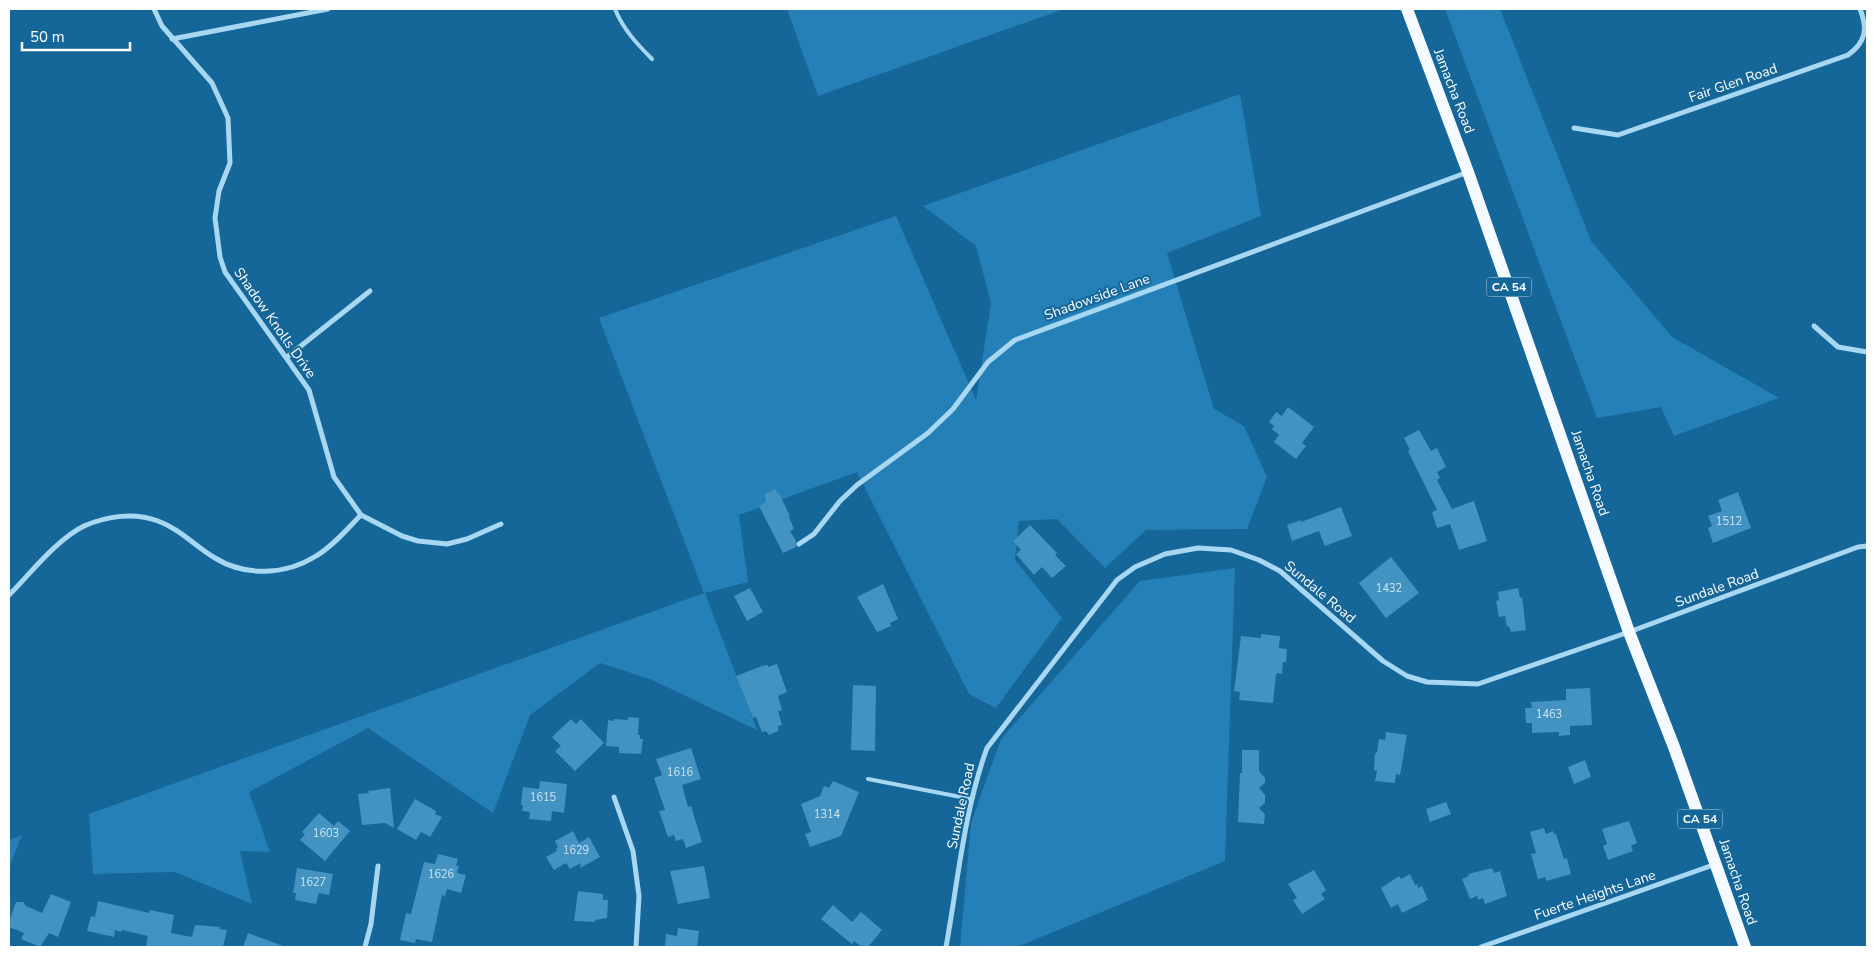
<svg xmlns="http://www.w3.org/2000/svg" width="1876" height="956" font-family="'Nunito Sans',sans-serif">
  <rect width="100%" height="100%" fill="#156699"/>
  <g fill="#2480b6">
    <path d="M787,9H1064L818,96Z"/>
    <path d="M1445,9H1500L1591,241L1672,337L1779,398L1674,436L1661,407L1597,418Z"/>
    <path d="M1240,94L1261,216L1167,253L1214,409L1244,426L1267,477L1247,529L1146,530L1105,568L1057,519L1019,521L1015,560L1062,618L996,708L969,694L857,472L739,515L748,582L705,593L757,730L650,679L600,663L530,715L493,813L368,728L249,792L270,852L240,851L252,904L175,872L93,874L89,814L704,593L599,318L896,216L976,400L991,303L976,246L923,206Z"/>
    <path d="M1235,568L1225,861L1017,947H960L971,823L1001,739L1140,581Z"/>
    <path d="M22,835L9,868V840Z"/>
  </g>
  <g fill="#4292c2">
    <path d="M1288,407L1314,427L1302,443L1306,446L1296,459L1274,442L1279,435L1272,429L1274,426L1269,422L1276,412L1282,416Z"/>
    <path d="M1419,430L1431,451L1437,448L1446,467L1437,472L1440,478L1437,480L1452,509L1474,501L1487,541L1459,550L1450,524L1437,528L1432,512L1437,510L1408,451L1410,450L1404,438Z"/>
    <path d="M775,489L778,494L779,493L790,516L789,517L794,529L790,531L796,541V547L783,553L759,506L766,502L765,494Z"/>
    <path d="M1738,492L1751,528L1713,543L1708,528L1712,526L1708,516L1722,511L1718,500Z"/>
    <path d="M1341,507L1352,536L1325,546L1319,531L1292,541L1287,525L1301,520V522Z"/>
    <path d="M1030,525L1057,553L1055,555L1066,566L1052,578L1042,567L1034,575L1016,554L1021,550L1013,541Z"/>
    <path d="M1391,557L1419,593L1386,618L1359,583Z"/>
    <path d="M883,584L898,619L890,623L891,626L877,632L857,597Z"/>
    <path d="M750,588L763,612L747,621L734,596Z"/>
    <path d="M1518,588L1520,598L1522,597L1526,630L1511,632L1509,626L1507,627L1505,616L1499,617L1496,601L1499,600L1498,592Z"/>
    <path d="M1261,634L1280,636L1279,648L1287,649L1286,662H1283L1282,674L1277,673L1276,675L1273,703L1239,700L1240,692L1234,691L1241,636L1261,638Z"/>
    <path d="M777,664L787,692L778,696L782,710L778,711L782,725L778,726V731L769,735L766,731L762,732L756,717L753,718L736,676L762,666L768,665V667Z"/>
    <path d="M853,685L876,686L875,751L851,750Z"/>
    <path d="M1590,688L1592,725L1570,726V735L1559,736V732L1532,733V723H1526L1525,708H1532L1531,702L1566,700V689Z"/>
    <path d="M628,717L639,718L638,735H640V739H643L641,754L619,753V747L606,746L608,720L614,721V719L628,720Z"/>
    <path d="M571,719L576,724L581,719L604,743L575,771L555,751L561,746L552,737Z"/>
    <path d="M1386,732L1407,735L1400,775L1396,774L1395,783L1375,781L1377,771L1374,770L1375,754L1377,752L1379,739L1385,740Z"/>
    <path d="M691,748L701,779L682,785L688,807L691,806L702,842L686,848L683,839L676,841L674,835L668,837L659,811L665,810L654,778L662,775L656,759Z"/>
    <path d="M1242,750H1259V771L1265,778V783L1259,788L1265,795V803L1259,808L1265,814L1264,824L1238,822L1240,773H1242Z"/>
    <path d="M1585,760L1591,777L1574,784L1568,767Z"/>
    <path d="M540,781L567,784L564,813L552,811L551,821L529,819L530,812L522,811L523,805H521L523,787L539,789Z"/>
    <path d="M833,781L859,792L841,836L810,847L805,834L811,832L801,804L820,796L824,786L829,788Z"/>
    <path d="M390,788L394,828L385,823L362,825L358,794L369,793L368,791Z"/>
    <path d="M415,799L436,811L435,814L442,817L430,837L421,832L416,840L397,829Z"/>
    <path d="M1446,802L1451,814L1430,822L1426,809Z"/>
    <path d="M319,813L334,826L338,821L350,831L325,861L300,840L305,834L302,832Z"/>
    <path d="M1629,821L1637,843L1631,846L1633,851L1608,860L1603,846L1607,844L1602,829Z"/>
    <path d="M1544,828L1546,834L1553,831L1554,834H1556L1564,859L1567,858L1571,874L1546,881L1545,877L1538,879L1531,854L1536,853L1530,832Z"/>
    <path d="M573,831L579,843L589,837L600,857L580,868L581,863L570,869L566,863L554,870L546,857L557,851L556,849L558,847L555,841Z"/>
    <path d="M438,854L458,859L456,866H459L457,873L466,875L461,893L447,889L445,896L442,895L432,942L416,939L415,943L400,940L406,913L411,914L424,862L435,864Z"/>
    <path d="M704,866L710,898L678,904L670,871Z"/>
    <path d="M297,868L333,874L329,895L319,893L316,904L295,900L296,893H293Z"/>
    <path d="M1492,868L1494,873L1500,871L1507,896L1485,904L1483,898L1478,900L1477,896L1470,899L1462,879L1469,876L1468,874Z"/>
    <path d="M1314,870L1326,890L1321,894L1325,899L1302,914L1293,900L1297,898L1288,884Z"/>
    <path d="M1410,874L1415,885L1417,884L1418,888L1422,886L1428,900L1402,913L1398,904L1391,908L1381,888L1399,876L1401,879Z"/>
    <path d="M578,891L603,894V900H608L607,918L595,920V922L574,921Z"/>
    <path d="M51,894L71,902L58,937L49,933L40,947L21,939L24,933L9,927V922L16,902H23L26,906L42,913Z"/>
    <path d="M98,901L149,913L150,910L174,915L171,933L192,937L195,925L220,927L219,929L227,930L223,947H154L146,946L148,936L122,930L121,932L115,930L114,937L87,931L91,916L95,917Z"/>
    <path d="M833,905L852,922L861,912L882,930L868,947H862L854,941L852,944L821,919Z"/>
    <path d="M678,928L699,931L697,947H665L666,934L677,936Z"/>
    <path d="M248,933L283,946L282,947H243Z"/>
  </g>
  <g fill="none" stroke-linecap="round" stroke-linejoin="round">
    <g stroke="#a8d7f2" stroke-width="4">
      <path d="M615,9C623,29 637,44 652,59"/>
      <path d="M868,779L971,799"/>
    </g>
    <g stroke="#a8d7f2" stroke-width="5">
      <path d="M154,9L162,26L212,83L228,118L230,163L219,191L215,218L220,257L225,272L309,390L334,477L361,515L402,536L418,541L447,544L467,539L501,524"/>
      <path d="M172,39L328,9"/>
      <path d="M1574,128L1618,135L1848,55C1866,42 1868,29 1860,9"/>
      <path d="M1814,326L1838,347L1867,352"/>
      <path d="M287,357L370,291"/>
      <path d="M799,544L814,534L840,501L857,485L928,433L953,409L988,362L1015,340L1468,172"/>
      <path d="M9,595C31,573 56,540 84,526C107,516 134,512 158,521C180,529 196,547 215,558C246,577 286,575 316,556C333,546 347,529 361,515"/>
      <path d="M614,797L633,851L639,896L636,947"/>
      <path d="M365,947L371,924L378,866"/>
      <path d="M946,947C958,881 964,811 987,748L1117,580L1135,567L1165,554L1198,548L1231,550L1259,560L1280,571L1383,661L1407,676L1427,682L1478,684L1629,632L1858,547L1867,546"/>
      <path d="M1481,947L1716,864"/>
    </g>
    <path stroke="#f4faff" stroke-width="12" d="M1407,9L1468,172L1629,632L1674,747L1745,947"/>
  </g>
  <g text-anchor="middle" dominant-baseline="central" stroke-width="4" stroke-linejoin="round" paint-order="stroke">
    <g font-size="11" fill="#d0e4f0">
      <text x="1729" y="521">1512</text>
      <text x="1389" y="588">1432</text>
      <text x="1549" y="714">1463</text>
      <text x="680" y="772">1616</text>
      <text x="543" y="797">1615</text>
      <text x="827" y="814">1314</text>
      <text x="326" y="833">1603</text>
      <text x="576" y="850">1629</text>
      <text x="441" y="874">1626</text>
      <text x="313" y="882">1627</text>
    </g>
    <g fill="#156699" stroke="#b9d1e0" stroke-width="1">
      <rect x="1486.5" y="277.5" width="45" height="19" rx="4"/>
      <rect x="1677.5" y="809.5" width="45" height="19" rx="4"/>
    </g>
    <g font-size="12" font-weight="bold" fill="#fff">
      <text x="1509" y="287">CA 54</text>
      <text x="1700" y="819">CA 54</text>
    </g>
    <g font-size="14" fill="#fff" stroke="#156699">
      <text transform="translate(1733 83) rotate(-19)">Fair Glen Road</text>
      <text transform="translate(1454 91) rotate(69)">Jamacha Road</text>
      <text transform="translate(1097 297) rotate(-20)">Shadowside Lane</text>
      <text transform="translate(275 323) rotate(55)">Shadow Knolls Drive</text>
      <text transform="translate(1590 473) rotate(71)">Jamacha Road</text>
      <text transform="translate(1717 588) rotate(-20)">Sundale Road</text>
      <text transform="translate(1320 592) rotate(40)">Sundale Road</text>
      <text transform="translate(961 806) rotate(-78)">Sundale Road</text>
      <text transform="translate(1738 882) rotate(71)">Jamacha Road</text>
      <text transform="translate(1595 895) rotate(-19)">Fuerte Heights Lane</text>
    </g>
  </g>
  <rect width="1876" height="956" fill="none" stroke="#ffffff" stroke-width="20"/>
  <path d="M22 42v8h108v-8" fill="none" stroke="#ffffff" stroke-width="2.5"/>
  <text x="30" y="42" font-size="15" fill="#ffffff" stroke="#156699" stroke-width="4" paint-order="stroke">50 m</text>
</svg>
